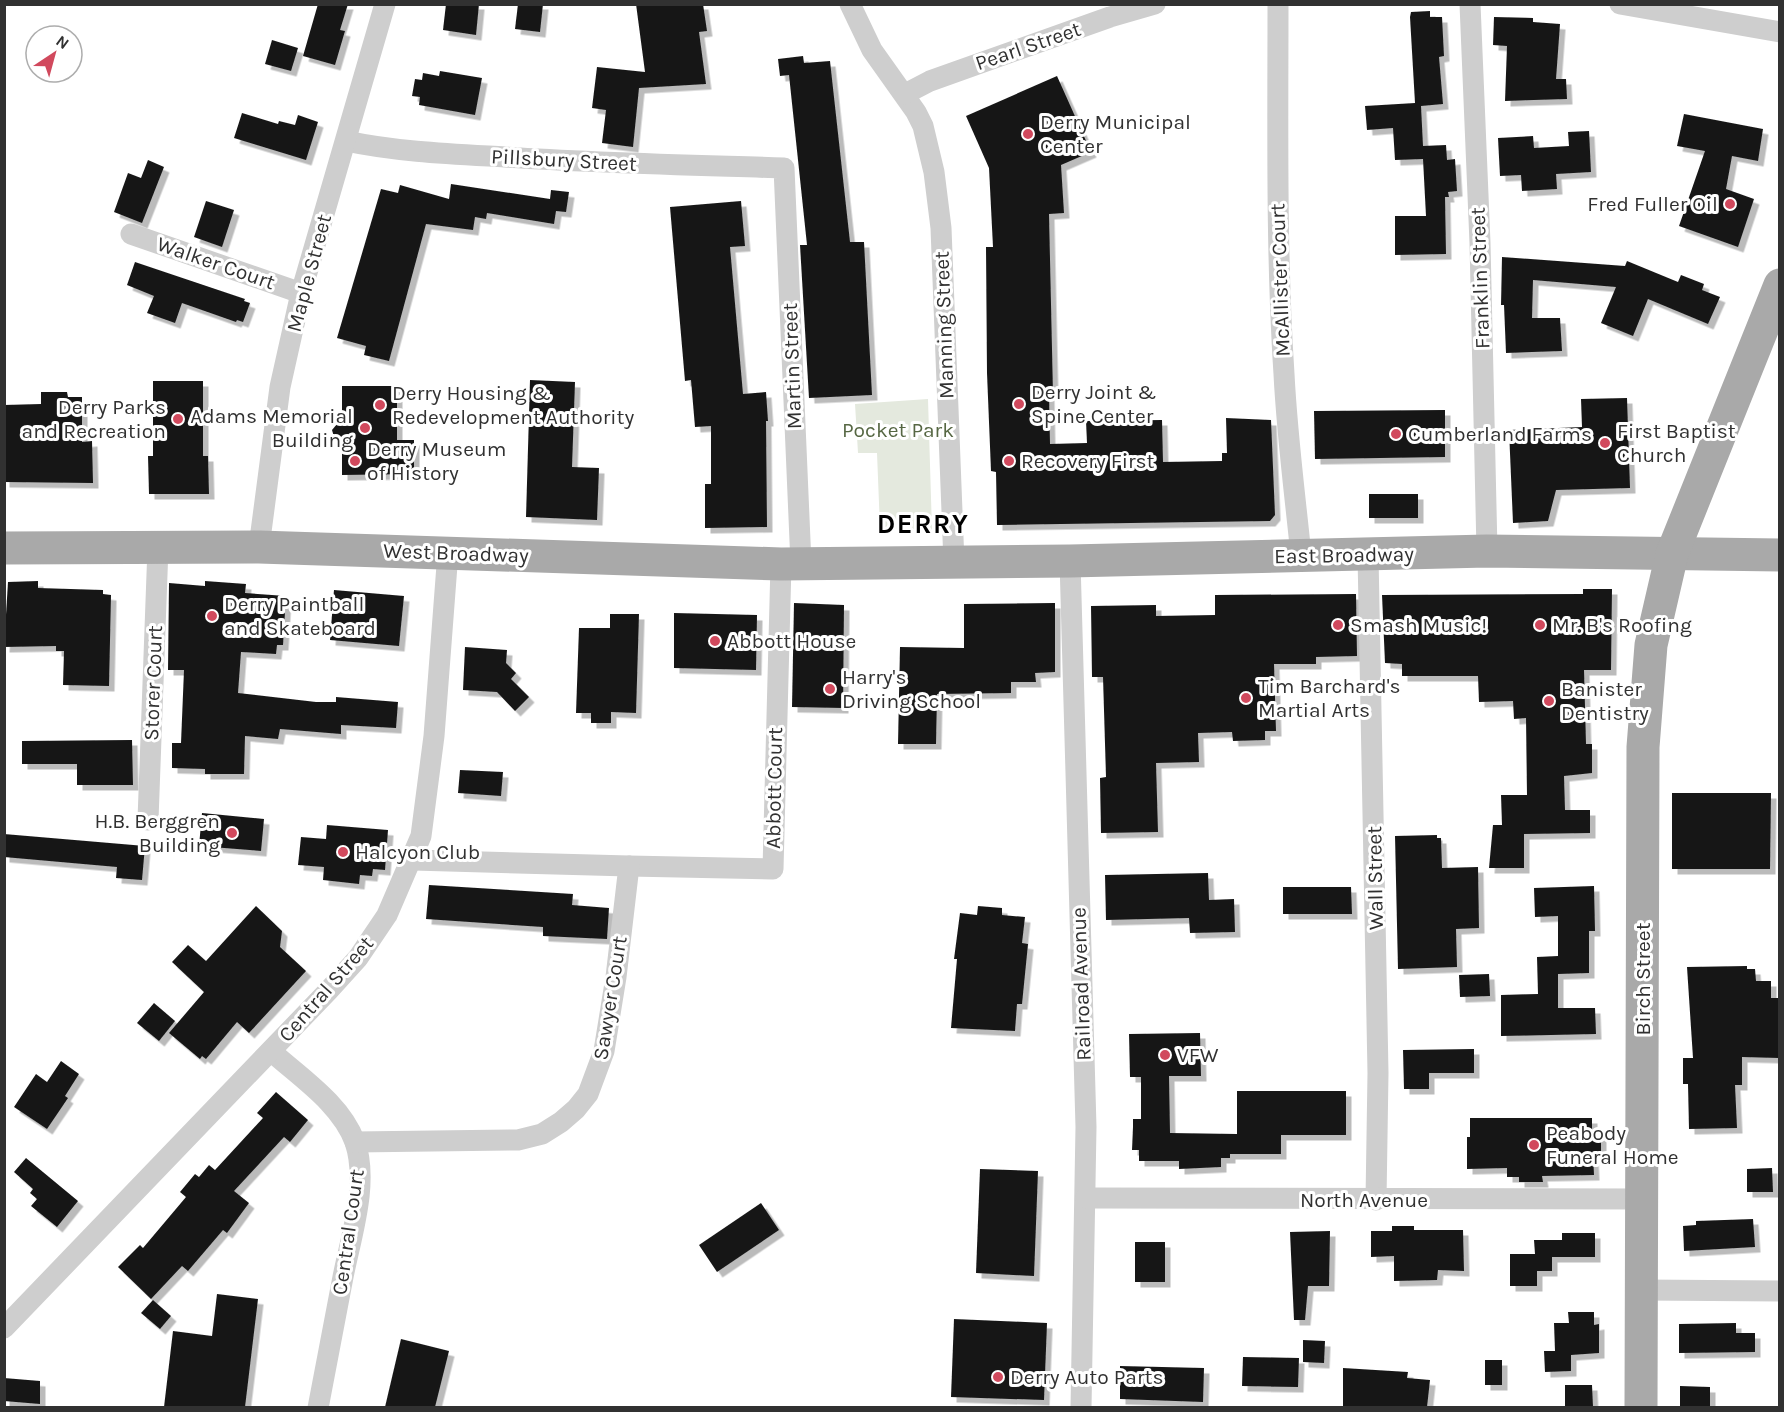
<svg xmlns="http://www.w3.org/2000/svg" width="1784" height="1412" font-family="Karla,sans-serif">
  <defs>
    <filter id="shadow"><feDropShadow dx="5.5" dy="5.5" stdDeviation="0" flood-color="#0004"/></filter>
  </defs>
  <rect width="100%" height="100%" fill="#fff"/>
  <path fill="#e4e9de" d="M928,399L932,530L880,528L877,453H858L855,404Z"/>
  <g fill="#181818" filter="url(#shadow)">
    <path d="M318,4H348L340,30L345,31L335,65L303,56Z"/>
    <path d="M446,4H479L476,35L443,30Z"/>
    <path d="M518,4H543L540,32L515,29Z"/>
    <path d="M636,4H703L707,31L699,32L706,84L639,88L633,147L602,143L606,110L592,108L597,67L645,72Z"/>
    <path d="M1430,11V17H1442L1444,56L1439,57L1443,104L1421,106L1423,146L1446,145L1447,160L1455,159L1457,191L1448,192L1449,197H1445L1446,254L1395,255V216H1426L1423,159L1395,160L1393,128L1367,130L1365,106L1415,103L1410,17L1411,12Z"/>
    <path d="M1494,17L1533,18V22L1560,24L1556,79H1566L1567,99L1505,101L1507,46L1493,45Z"/>
    <path d="M272,40L298,48L291,71L265,64Z"/>
    <path d="M803,56L804,63L830,61L850,242H864L872,395L809,398L800,245H807L789,75L780,76L778,59Z"/>
    <path d="M440,71L482,78L475,115L419,105L420,97L412,96L415,79L422,80L423,73L439,76Z"/>
    <path d="M1057,76L1091,152L1061,165L1064,213L1049,214L1053,394H1049L1050,444L1087,443L1086,421L1162,420L1163,462L1222,461V453H1227L1226,418L1271,420L1275,515L1270,521L997,525L996,472L991,471L987,373L986,247H993L989,168L966,116Z"/>
    <path d="M242,113L278,124L279,121L295,125L298,115L318,122L306,160L234,138Z"/>
    <path d="M1684,114L1763,129L1758,161L1732,156L1726,189L1754,199L1738,247L1679,226L1705,151L1677,146Z"/>
    <path d="M1589,131L1591,172L1556,174L1557,189L1522,191L1521,175L1500,176L1498,138L1533,136L1534,148L1569,146L1568,132Z"/>
    <path d="M148,160L164,167L142,223L114,212L128,173L141,178Z"/>
    <path d="M451,184L550,199L551,190L569,192L566,212L556,211L554,224L487,213L486,219L475,217L473,230L426,224L389,361L364,355L366,346L337,338L381,189L398,193L400,185L449,199Z"/>
    <path d="M206,201L234,210L222,247L194,237Z"/>
    <path d="M741,201L745,246L730,247L743,394L766,392L768,421H766L767,527L705,528V484H711V426L695,427L691,380L685,381L670,207Z"/>
    <path d="M1502,257L1625,266L1627,261L1678,282L1681,275L1704,284L1702,290L1720,297L1708,324L1648,299L1633,336L1601,323L1616,287L1533,280L1532,318H1560L1562,351L1506,353L1504,305H1501Z"/>
    <path d="M135,262L245,299L244,301L250,303L243,322L237,320L236,322L182,303L175,323L147,313L154,296L127,285Z"/>
    <path d="M530,380L575,382L572,467L599,468L597,520L526,517Z"/>
    <path d="M153,381H203V456H208L209,494H149L148,456H153Z"/>
    <path d="M342,386H397V440H414V474L342,475V445L334,437L332,430L342,418Z"/>
    <path d="M41,392H67L68,397H82V442L92,441L93,483L4,482V405L41,404Z"/>
    <path d="M1627,398L1630,488L1556,490L1548,521L1513,523L1509,430L1582,427L1581,399Z"/>
    <path d="M1445,410V457L1315,459L1314,411Z"/>
    <rect x="1369" y="494" width="49" height="24"/>
    <path d="M38,581V588L103,590V594L111,595L109,686L63,685L64,651H56V646L4,647L8,582Z"/>
    <path d="M205,581L246,584L245,593L286,596L283,645H277L276,654L241,652L238,693L316,702H336V697L398,702L396,728L341,725V734L280,729L278,739L245,736L244,774H205V769L172,768V743H181L184,670H168L169,583L205,586Z"/>
    <path d="M1583,589H1612L1611,670H1584L1586,744H1592V773L1564,776L1565,810H1590V833L1524,834V868H1489L1493,825H1502L1501,795H1527L1526,718L1514,719L1513,701L1479,702L1478,676H1402V664L1385,663L1382,595L1583,594Z"/>
    <path d="M334,590L404,596L399,646L330,640Z"/>
    <path d="M1356,594L1357,656L1316,657V664H1274L1276,731H1265V740L1233,741L1232,732L1198,733L1199,762L1156,763L1158,832L1101,833L1100,778L1106,777L1103,677H1092L1091,606L1156,605V616L1215,615V595Z"/>
    <path d="M794,603L844,605L843,708L792,707Z"/>
    <path d="M1055,603V672L1035,673L1036,682H1011V693L937,694L936,744H898L900,647L964,648V604Z"/>
    <path d="M674,613L757,615L756,670L674,668Z"/>
    <path d="M610,614H639L636,713L611,712V723H591V713H576L579,628H610Z"/>
    <path d="M465,647L507,650L506,663L516,673L511,679L529,697L515,711L497,692L463,690Z"/>
    <path d="M132,740L133,785H77V764H22V741Z"/>
    <path d="M460,770L503,772L501,796L458,793Z"/>
    <path d="M1672,793H1771L1770,869H1672Z"/>
    <path d="M202,813L264,819L261,851L199,846Z"/>
    <path d="M327,825L388,830L385,870L373,869L372,876L360,875L359,884L323,880L324,867L298,865L301,837L326,839Z"/>
    <path d="M4,834L145,846L142,880L116,878L117,867L4,857Z"/>
    <path d="M1437,835V838H1441L1442,868L1478,867L1479,928L1456,929L1457,967L1398,969L1395,836Z"/>
    <path d="M1208,873L1209,900L1234,899L1235,932L1190,933L1189,918L1106,920L1105,875Z"/>
    <path d="M429,885L573,894L572,905L609,908L607,939L543,936V927L426,919Z"/>
    <path d="M1594,886L1595,931H1589V973L1558,974V1008H1595L1596,1034L1501,1036V995L1538,994L1537,957L1558,956V916L1535,917L1534,888Z"/>
    <path d="M1283,887H1351L1352,914H1283Z"/>
    <path d="M256,906L282,931L280,947L306,971L249,1033L237,1022L206,1059L202,1056L200,1059L169,1033L204,992L172,962L188,945L206,961Z"/>
    <path d="M978,906L1002,908V915L1025,917L1022,943L1028,944L1022,1004H1017L1015,1031L951,1028L957,959H954L960,913L977,915Z"/>
    <path d="M1747,966V969H1755L1756,981H1771V998H1779V1058L1742,1057V1085H1735L1737,1128L1689,1129L1688,1084H1683V1058H1693L1687,967Z"/>
    <path d="M1489,974L1490,996L1460,997L1459,975Z"/>
    <path d="M154,1003L175,1021L159,1041L137,1023Z"/>
    <path d="M1200,1033L1201,1076H1169L1170,1133L1237,1134V1091H1346V1135H1281V1154H1230V1158H1221V1167L1179,1169V1161H1139V1150H1132L1133,1127V1119H1141V1077H1130L1129,1034Z"/>
    <path d="M1474,1049V1073H1429V1089H1404L1403,1050Z"/>
    <path d="M61,1061L79,1074L65,1096L68,1098L47,1129L14,1107L36,1074L47,1082Z"/>
    <path d="M276,1092L308,1120L290,1142L284,1137L234,1191L249,1203L227,1233L223,1230L188,1271L182,1266L151,1299L118,1267L140,1245L143,1248L186,1197L180,1192L195,1174L199,1177L209,1165L215,1170L263,1118L257,1113Z"/>
    <path d="M1470,1118H1592V1134H1601V1152H1593L1594,1175L1542,1176L1543,1182H1519V1177H1507V1168L1467,1169V1137H1470Z"/>
    <path d="M26,1158L78,1201L57,1227L31,1206L37,1199L30,1193L33,1189L14,1172Z"/>
    <path d="M1772,1168L1773,1192H1747V1169Z"/>
    <path d="M980,1169L1038,1171L1034,1276L976,1273Z"/>
    <path d="M761,1203L779,1230L717,1272L699,1245Z"/>
    <path d="M1753,1219L1755,1247L1684,1251L1683,1226L1696,1225V1221Z"/>
    <path d="M1392,1226H1414V1230H1463L1464,1271L1438,1270L1437,1280L1394,1281V1256L1371,1257V1231H1392Z"/>
    <path d="M1330,1231L1329,1286H1308L1305,1320H1294L1290,1232Z"/>
    <path d="M1562,1233H1595V1257H1552V1271H1537V1286H1510V1254H1535L1534,1240H1562Z"/>
    <rect x="1135" y="1242" width="30" height="40"/>
    <path d="M217,1294L258,1299L245,1407H164L173,1331L212,1336Z"/>
    <path d="M153,1300L171,1316L160,1329L141,1313Z"/>
    <path d="M1568,1312H1594V1325L1599,1324V1353L1571,1355V1371L1545,1372L1544,1351H1555L1554,1323H1569Z"/>
    <path d="M954,1319L1047,1323L1044,1400L951,1397Z"/>
    <path d="M1736,1323V1333H1755V1352L1679,1353V1324Z"/>
    <path d="M401,1339L449,1351L435,1407H385Z"/>
    <path d="M1303,1340L1325,1341L1324,1363L1303,1362Z"/>
    <path d="M1243,1357L1299,1358L1298,1387L1242,1386Z"/>
    <rect x="1485" y="1360" width="17" height="25"/>
    <path d="M1120,1366L1204,1368L1203,1402L1120,1399Z"/>
    <path d="M1343,1368L1408,1372L1407,1378L1430,1380L1427,1407H1343Z"/>
    <path d="M4,1378L40,1381V1404L4,1401Z"/>
    <path d="M1565,1385H1592L1593,1407H1565Z"/>
    <path d="M1680,1386L1710,1387V1407H1680Z"/>
  </g>
  <g fill="none" stroke-linecap="round" stroke-linejoin="round">
    <g stroke="#cecece" stroke-width="21">
      <path d="M850,4L872,50L916,112L923,126L934,172L941,228L954,563"/>
      <path d="M1278,4C1278,128 1276,251 1284,374C1287,435 1295,495 1301,555"/>
      <path d="M1470,4L1480,243L1487,551"/>
      <path d="M1620,4L1780,32"/>
      <path d="M905,94L930,81L1110,17L1155,4"/>
      <path d="M346,141C398,152 452,154 505,157C598,163 691,165 784,168L801,564"/>
      <path d="M131,234L301,293"/>
      <path d="M259,547L280,387L301,293L385,4"/>
      <path d="M1368,555L1378,1073L1376,1200"/>
      <path d="M1070,561L1086,1127L1081,1408"/>
      <path d="M148,820L158,547"/>
      <path d="M629,866L773,869L781,564"/>
      <path d="M272,1052C301,1078 341,1104 355,1142C369,1183 351,1236 343,1277C335,1321 326,1364 318,1408"/>
      <path d="M355,1142L518,1140L542,1134L561,1122L576,1109L588,1094L604,1051L616,977L629,866L413,860"/>
      <path d="M1086,1198L1642,1199"/>
      <path d="M1642,1290L1780,1291"/>
      <path d="M4,1328L329,990L358,958L387,915L421,836L434,736L448,552"/>
    </g>
    <g stroke="#a9a9a9" stroke-width="33">
      <path d="M4,548L259,547L781,564L1070,561L1487,551L1780,555"/>
      <path d="M1641,1408L1643,747L1651,645L1672,554L1780,285"/>
    </g>
  </g>
  <g fill="#d1495d" stroke="#fff" stroke-width="2">
    <circle cx="1028" cy="134" r="6"/>
    <circle cx="1730" cy="204" r="6"/>
    <circle cx="1019" cy="404" r="6"/>
    <circle cx="380" cy="405" r="6"/>
    <circle cx="178" cy="419" r="6"/>
    <circle cx="365" cy="428" r="6"/>
    <circle cx="1396" cy="434" r="6"/>
    <circle cx="1605" cy="443" r="6"/>
    <circle cx="355" cy="461" r="6"/>
    <circle cx="1009" cy="461" r="6"/>
    <circle cx="212" cy="616" r="6"/>
    <circle cx="1338" cy="625" r="6"/>
    <circle cx="1540" cy="625" r="6"/>
    <circle cx="715" cy="641" r="6"/>
    <circle cx="830" cy="689" r="6"/>
    <circle cx="1246" cy="698" r="6"/>
    <circle cx="1549" cy="701" r="6"/>
    <circle cx="232" cy="833" r="6"/>
    <circle cx="343" cy="852" r="6"/>
    <circle cx="1165" cy="1055" r="6"/>
    <circle cx="1534" cy="1145" r="6"/>
    <circle cx="998" cy="1377" r="6"/>
  </g>
  <g text-anchor="middle" dominant-baseline="central" stroke-width="6" stroke-linejoin="round" paint-order="stroke">
    <g font-size="21" fill="#313131" stroke="#fff">
      <text transform="translate(1028 46) rotate(-19)">Pearl Street</text>
      <text transform="translate(564 160) rotate(3)">Pillsbury Street</text>
      <text transform="translate(216 263) rotate(19)">Walker Court</text>
      <text transform="translate(309 273) rotate(-75)">Maple Street</text>
      <text transform="translate(1480 278) rotate(-92)">Franklin Street</text>
      <text transform="translate(1280 280) rotate(-92)">McAllister Court</text>
      <text transform="translate(944 325) rotate(-92)">Manning Street</text>
      <text transform="translate(792 366) rotate(-92)">Martin Street</text>
      <text transform="translate(456 553) rotate(2)">West Broadway</text>
      <text transform="translate(1344 555) rotate(-1)">East Broadway</text>
      <text transform="translate(153 683) rotate(-88)">Storer Court</text>
      <text transform="translate(774 788) rotate(-89)">Abbott Court</text>
      <text transform="translate(1375 878) rotate(-91)">Wall Street</text>
      <text transform="translate(1643 979) rotate(-90)">Birch Street</text>
      <text transform="translate(1081 984) rotate(-92)">Railroad Avenue</text>
      <text transform="translate(326 989) rotate(-49)">Central Street</text>
      <text transform="translate(610 998) rotate(-81)">Sawyer Court</text>
      <text x="1364" y="1200">North Avenue</text>
      <text transform="translate(348 1232) rotate(-82)">Central Court</text>
    </g>
    <g font-size="21" fill="#313131" stroke="#fff" text-anchor="start">
      <text x="1040" y="122">Derry Municipal<tspan x="1040" dy="24">Center</tspan></text>
      <text x="1718" y="204" text-anchor="end">Fred Fuller Oil</text>
      <text x="1031" y="392">Derry Joint &amp;<tspan x="1031" dy="24">Spine Center</tspan></text>
      <text x="392" y="393">Derry Housing &amp;<tspan x="392" dy="24">Redevelopment Authority</tspan></text>
      <text x="166" y="407" text-anchor="end">Derry Parks<tspan x="166" dy="24">and Recreation</tspan></text>
      <text x="353" y="416" text-anchor="end">Adams Memorial<tspan x="353" dy="24">Building</tspan></text>
      <text x="1617" y="431">First Baptist<tspan x="1617" dy="24">Church</tspan></text>
      <text x="1408" y="434">Cumberland Farms</text>
      <text x="367" y="449">Derry Museum<tspan x="367" dy="24">of History</tspan></text>
      <text x="1021" y="461">Recovery First</text>
      <text x="224" y="604">Derry Paintball<tspan x="224" dy="24">and Skateboard</tspan></text>
      <text x="1350" y="625">Smash Music!</text>
      <text x="1552" y="625">Mr. B's Roofing</text>
      <text x="727" y="641">Abbott House</text>
      <text x="842" y="677">Harry's<tspan x="842" dy="24">Driving School</tspan></text>
      <text x="1258" y="686">Tim Barchard's<tspan x="1258" dy="24">Martial Arts</tspan></text>
      <text x="1561" y="689">Banister<tspan x="1561" dy="24">Dentistry</tspan></text>
      <text x="220" y="821" text-anchor="end">H.B. Berggren<tspan x="220" dy="24">Building</tspan></text>
      <text x="355" y="852">Halcyon Club</text>
      <text x="1177" y="1055">VFW</text>
      <text x="1546" y="1133">Peabody<tspan x="1546" dy="24">Funeral Home</tspan></text>
      <text x="1010" y="1377">Derry Auto Parts</text>
    </g>
    <g font-size="21" fill="#566743" stroke="#fff">
      <text x="898" y="430">Pocket Park</text>
    </g>
    <g font-size="27" font-weight="bold" letter-spacing="1.5" fill="#000" stroke="#fff">
      <text x="923" y="524">DERRY</text>
    </g>
  </g>
  <rect width="1784" height="1412" fill="none" stroke="#313131" stroke-width="12"/>
  <g transform="translate(54 54) rotate(36)"><circle r="28" fill="#ffffff" stroke="#adadad" stroke-width="1.5"/>
  <path d="M0-4.5L10 22L0 15L-10 22Z" fill="#d1495d"/>
  <text y="-9" font-size="16" font-weight="bold" text-anchor="middle" fill="#313131">N</text>
  </g>
</svg>
